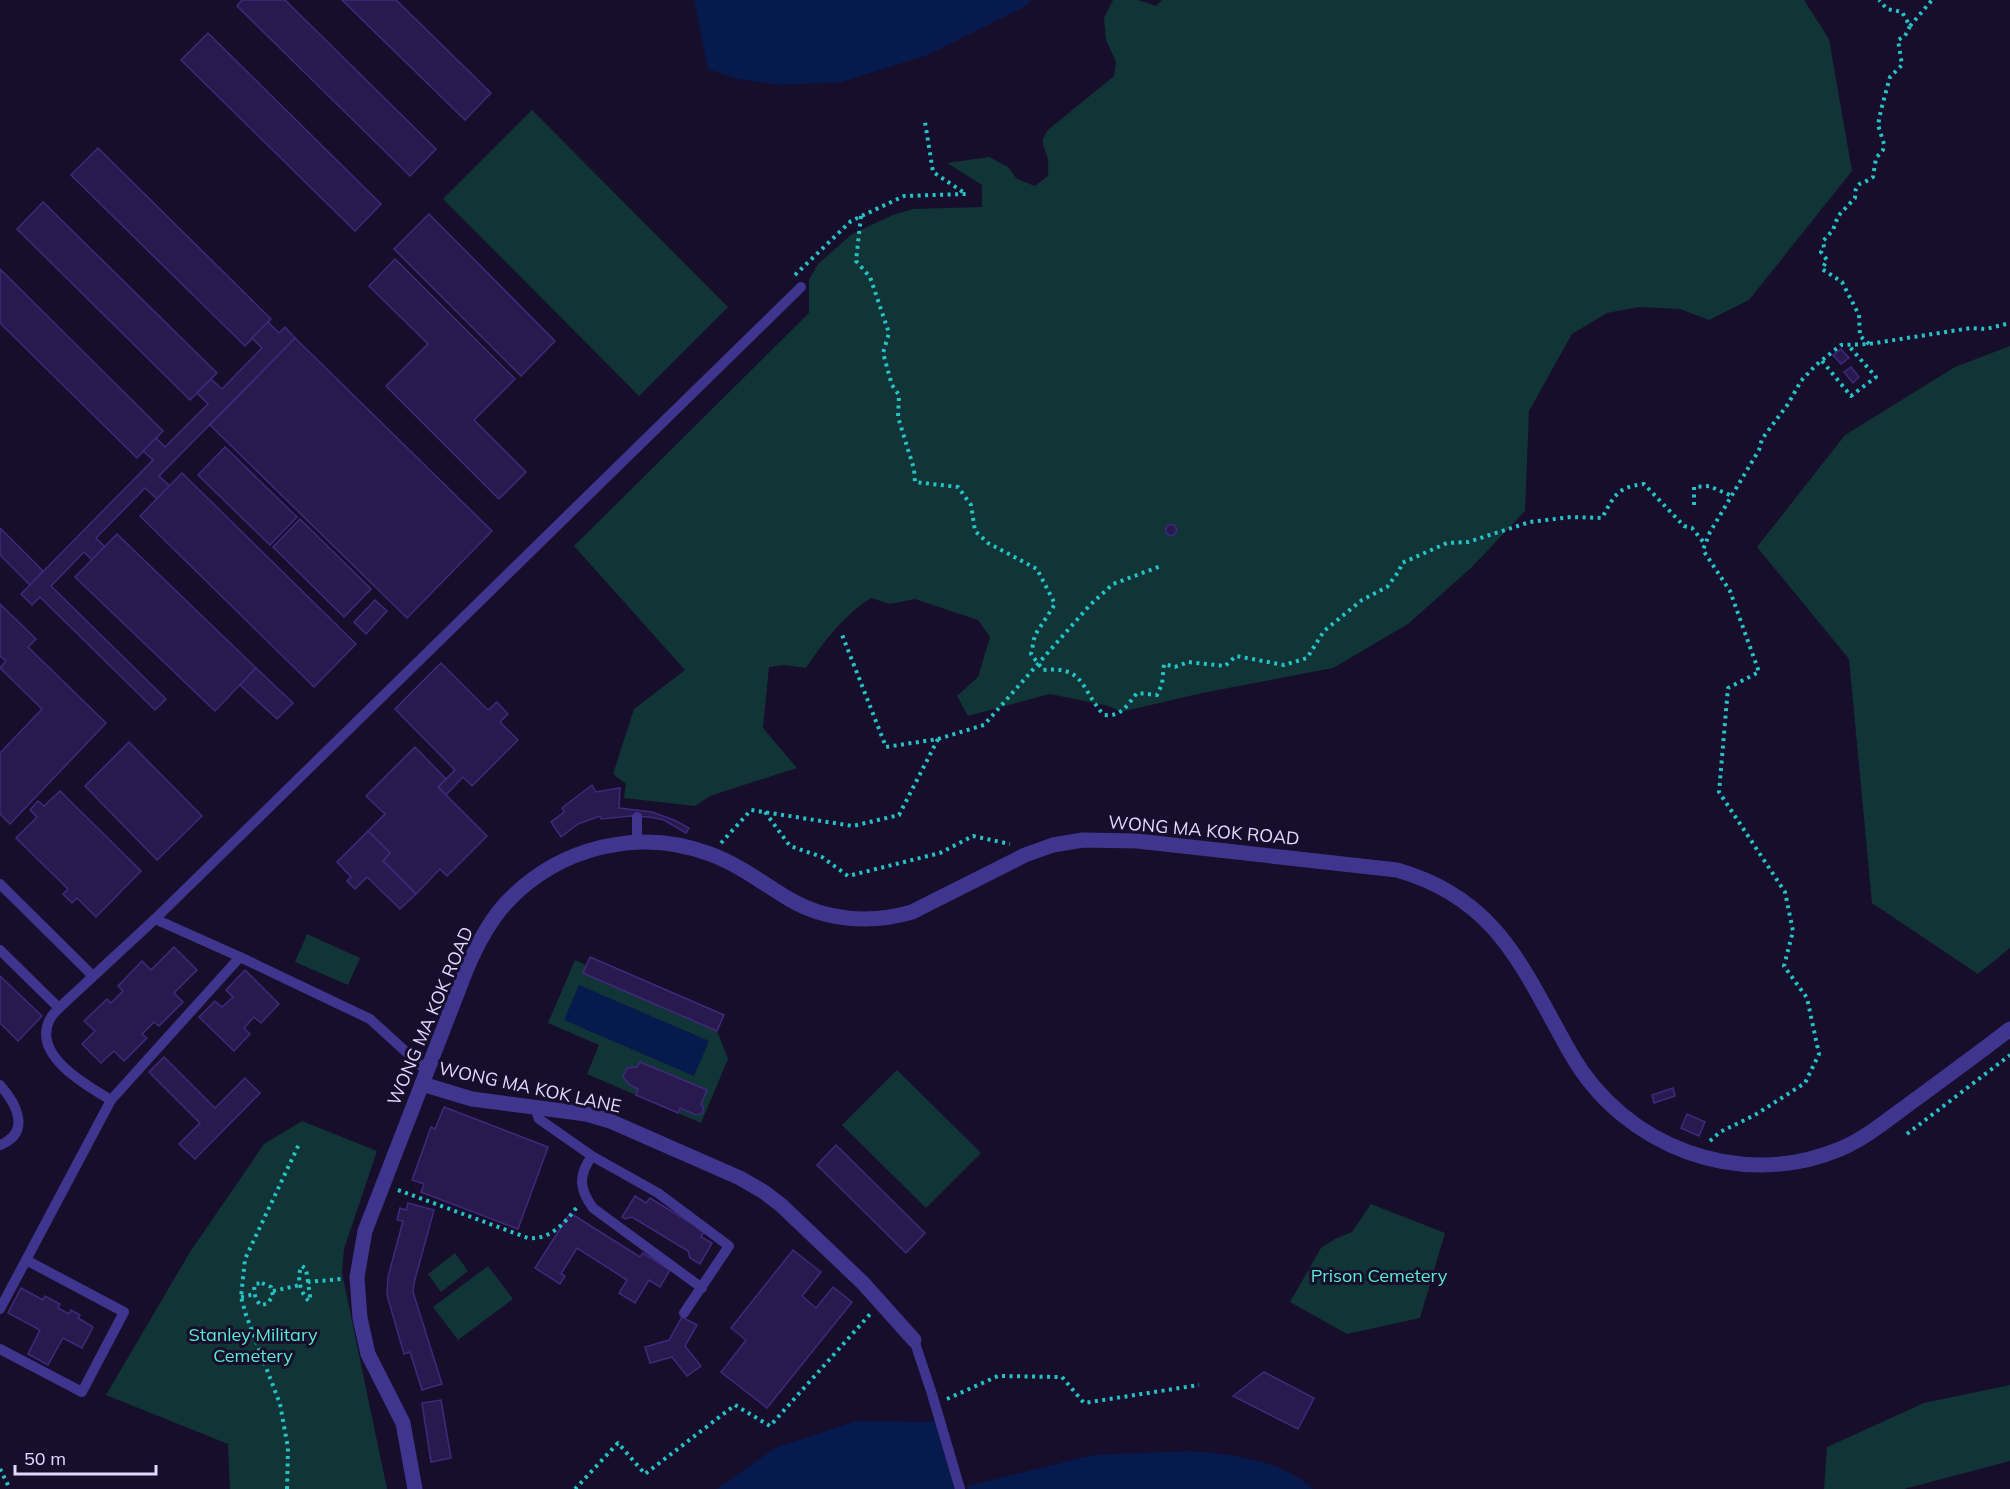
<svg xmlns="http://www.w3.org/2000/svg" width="2010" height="1489" font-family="Mulish,sans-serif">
  <rect width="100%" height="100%" fill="#160e2b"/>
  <g fill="#113436">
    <path d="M1113,0H1138L1156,6L1162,0H1804L1829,39L1852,171L1749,300L1709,320L1680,309L1639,307L1607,313L1572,334L1529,411L1525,511L1471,568L1408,624L1333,668L1202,693L1121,712L1109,706L1050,694L968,716L957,696L978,677L990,637L978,620L915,599L890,604L871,598C844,615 824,641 806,668L784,665L769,667L763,728L797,768L710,796L695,806L624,798L626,784L613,774L634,709L685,670L574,546L809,313V280L818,264L852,234L893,215L913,209L982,207V185L947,163L989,157L1008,167L1017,179L1035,186L1048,176C1048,170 1049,162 1047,156C1043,142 1039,142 1049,129L1114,76L1116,62L1106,40L1104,18Z"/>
    <path d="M532,110L728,307L639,396L443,199Z"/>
    <path d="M2010,346V948L1978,974L1872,903L1849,659L1757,547L1845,435L1955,367Z"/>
    <path d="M307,934L360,958L348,985L295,962Z"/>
    <path d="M590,957L724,1015L717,1031L728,1059L701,1123L587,1074L599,1045L548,1023L575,960L586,965Z"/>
    <path d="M897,1070L981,1153L926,1208L842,1125Z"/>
    <path d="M302,1121L377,1151L344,1249L342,1273L387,1489H230L228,1444L106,1395L190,1252L264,1144Z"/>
    <path d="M1371,1204L1445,1233L1420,1318L1347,1334L1290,1302L1321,1248L1335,1239L1352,1232Z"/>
    <path d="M455,1253L468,1271L441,1292L428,1274Z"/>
    <path d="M488,1266L513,1299L458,1340L433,1307Z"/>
    <path d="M2010,1385V1461L1904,1489H1824L1827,1447L1924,1403Z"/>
  </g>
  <g fill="#061a4d">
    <path d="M694,0H1032L1024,7L928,55L841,82L781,85L738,79L708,69Z"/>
    <path d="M579,985L709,1041L694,1076L564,1020Z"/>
    <path d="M935,1420L955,1489H717L775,1448L856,1421L926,1422Z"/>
    <path d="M1189,1451C1222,1453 1264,1458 1294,1475C1301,1479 1307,1484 1313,1489H968L967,1486L1093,1455Z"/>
  </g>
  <g fill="#28194e" stroke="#40297c" stroke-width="1.5">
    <path d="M242,0H285L436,149L410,176L237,6Z"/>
    <path d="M342,0H396L491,93L465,120Z"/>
    <path d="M208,33L381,204L355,231L181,60Z"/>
    <path d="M98,148L271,319L245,346L71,175Z"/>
    <path d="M43,202L217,373L190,400L17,229Z"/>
    <path d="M429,214L555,341L521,376L394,249Z"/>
    <path d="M395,259L515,379L474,420L526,472L499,499L386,386L428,344L369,286Z"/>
    <path d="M0,269L163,431L137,458L0,323Z"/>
    <path d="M268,322L279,333L285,327L295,338L159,476L170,486L157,499L145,488L96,538L105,547L92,560L84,552L51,586L166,699L155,710L40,597L32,605L21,594L153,460L143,451L156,438L165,447L208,404L197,393L211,379L222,389L262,348L252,338Z"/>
    <path d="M295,338L492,531L407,618L210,425Z"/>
    <path d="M1841,349L1849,358L1841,364L1833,355Z"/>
    <path d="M1851,367L1859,377L1853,383L1844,372Z"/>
    <path d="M225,447L297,517L270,545L198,475Z"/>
    <path d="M182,473L356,644L314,687L140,516Z"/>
    <path d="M300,519L371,589L344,617L273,547Z"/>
    <circle cx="1171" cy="530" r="5.5"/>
    <path d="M0,528L43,571L30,585L0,555Z"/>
    <path d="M117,534L256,668L215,711L75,577Z"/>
    <path d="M375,600L387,611L366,634L354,622Z"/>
    <path d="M0,604L36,639L28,647L106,723L10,824L0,814V753L42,709L0,668L6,661L0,656Z"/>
    <path d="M441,663L488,710L497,702L508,714L500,722L518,740L472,786L463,777L446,795L438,787L455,770L395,709Z"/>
    <path d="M256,668L293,703L277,719L240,685Z"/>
    <path d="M129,742L202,816L157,860L85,786Z"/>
    <path d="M415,747L446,779L438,787L487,836L447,876L440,869L416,894L383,861L390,853L368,831L385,814L366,796Z"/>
    <path d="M592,785L596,792L620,788L619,808L652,812L674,820L689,828L686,833L664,820L650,817L631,816L601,819L600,816L578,824L561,837L551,822L564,812L562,808Z"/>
    <path d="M60,791L141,871L96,917L77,898L72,903L63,894L68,889L16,838L37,817L30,810L38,801L44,806Z"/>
    <path d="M368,831L390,853L383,861L416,894L400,909L367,877L355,889L347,881L351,877L337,862Z"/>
    <path d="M174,947L197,970L174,993L183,1002L159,1026L154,1022L142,1034L147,1038L124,1061L114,1051L101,1063L82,1044L95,1031L84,1021L107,999L111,1003L123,991L118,986L142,961L151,970Z"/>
    <path d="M590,957L724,1015L717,1031L583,973Z"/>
    <path d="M245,970L279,1004L261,1023L254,1017L244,1028L250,1034L234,1051L199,1017L215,1001L222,1007L233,997L226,990Z"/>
    <path d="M0,976L42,1016L18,1041L0,1023Z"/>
    <path d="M164,1057L215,1108L245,1078L260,1093L195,1159L179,1144L200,1123L149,1072Z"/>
    <path d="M640,1062L707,1090L701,1104L703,1107V1113L696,1115L680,1108L678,1113L636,1095L638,1089L630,1085L623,1077L627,1068L637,1067Z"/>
    <path d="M1673,1088L1675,1096L1654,1103L1652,1095Z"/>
    <path d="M444,1107L548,1147L518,1229L421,1192L424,1184L412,1180L431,1127L435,1129Z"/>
    <path d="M1687,1114L1705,1122L1699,1136L1681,1128Z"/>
    <path d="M836,1145L925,1233L906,1253L817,1165Z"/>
    <path d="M635,1196L646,1203L650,1198L704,1231L701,1237L712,1243L700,1264L690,1258L688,1251L632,1217L625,1219L622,1217Z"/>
    <path d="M408,1203L434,1210L414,1283L413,1292L442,1384L422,1390L410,1352L404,1354L387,1295L388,1277L403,1221L397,1220L400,1208L406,1210Z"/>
    <path d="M570,1213L640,1257L643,1253L670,1270L660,1287L649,1280L635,1303L619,1293L627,1280L577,1248L561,1274L565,1276L560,1284L535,1268Z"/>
    <path d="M793,1250L821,1272L802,1296L816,1308L833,1287L852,1302L767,1408L721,1372L746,1340L731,1328Z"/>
    <path d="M21,1288L43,1300L45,1296L60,1304L58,1308L69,1314L71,1310L80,1315L78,1318L93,1327L82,1348L63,1338L48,1365L28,1354L40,1330L8,1313Z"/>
    <path d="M682,1317L697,1325L685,1346L701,1366L687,1376L672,1357L650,1363L645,1347L669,1340Z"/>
    <path d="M1264,1372L1314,1398L1298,1429L1233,1396Z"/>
    <path d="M441,1400L451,1458L431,1462L422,1403Z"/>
  </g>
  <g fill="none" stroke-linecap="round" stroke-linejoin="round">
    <g stroke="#25c3c7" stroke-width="4" stroke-dasharray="3 4.5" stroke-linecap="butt">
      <path d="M1910,26L1932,0"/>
      <path d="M861,216L856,261L870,277L889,333L883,353L892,385L899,395L898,417L914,469L915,482L958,487L971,505L975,531L988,543L1037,569L1055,604L1035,635L1031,654L1043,670C1086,666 1080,689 1104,715C1122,717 1127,705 1137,693L1157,695L1162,684L1164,664L1175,667L1188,662L1225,666L1236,656L1284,665L1307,658L1324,631L1362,600L1387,587L1399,571L1402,563L1447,543L1468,542L1530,522L1571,517L1602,518C1614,496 1617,487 1644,484L1684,526L1692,528L1705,544"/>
      <path d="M795,275L851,221L904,196L966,194L933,172L925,122"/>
      <path d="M1869,344L1860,336L1859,315L1842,282L1822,269L1827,260L1821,252L1824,248L1823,241L1833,230L1838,216L1855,198C1855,180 1861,186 1873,177L1876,158L1883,150L1884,144L1878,125L1881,110L1890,77L1902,65L1898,40L1905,36L1910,26L1902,12L1887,9L1879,0"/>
      <path d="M1822,361L1851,396L1876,377L1848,345"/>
      <path d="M1694,505V487L1709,486L1732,496"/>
      <path d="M938,739L984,725L1090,605L1113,584L1161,566"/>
      <path d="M765,812L790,846L822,857L848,876L940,853L973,836L1010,844"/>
      <path d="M721,843L751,810L853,826L899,815L938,739L886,747L841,632"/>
      <path d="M1907,1134L2010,1055"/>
      <path d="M1710,1141L1720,1132L1755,1115L1805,1083L1819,1054L1807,998L1784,966L1793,931L1785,892L1719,792L1728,688L1759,672L1730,591L1703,550L1710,532L1759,450L1762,439L1788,404L1801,381L1816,365L1841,345L1869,344L1971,328L1986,329L2010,323"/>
      <path d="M398,1190L528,1238C550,1240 565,1223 577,1207"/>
      <path d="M308,1282L306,1269L302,1266C296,1276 300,1293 309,1301L310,1296L308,1282L341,1279"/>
      <path d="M262,1283L271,1287L273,1296L267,1304L260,1305C255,1298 253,1291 255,1284Z"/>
      <path d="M273,1291L300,1285"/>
      <path d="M241,1297L255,1294"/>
      <path d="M947,1399L998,1376L1062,1377L1084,1403L1199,1385"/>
      <path d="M0,1469L10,1489"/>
      <path d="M287,1489L288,1448L280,1404L246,1315L241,1297L245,1259L300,1142"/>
      <path d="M575,1489L618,1443L645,1474L735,1405L770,1426L871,1313"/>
    </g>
    <g stroke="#40358e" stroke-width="10">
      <path d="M637,817V841"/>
      <path d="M0,884L92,975"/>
      <path d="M155,919L240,957L370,1019L427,1071"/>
      <path d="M0,950L59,1008"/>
      <path d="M0,1085C16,1103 32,1132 0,1145"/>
      <path d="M111,1100C87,1086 31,1055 50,1019C52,1015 56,1011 59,1008L155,919L801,287"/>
      <path d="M535,1108L539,1119L592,1156C578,1175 579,1189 593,1208L702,1288"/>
      <path d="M592,1156L658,1193L729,1246L684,1313"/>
      <path d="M0,1309L111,1100L240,957"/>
      <path d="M914,1340L932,1394L960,1489"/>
      <path d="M0,1349L82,1392L124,1312L26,1260"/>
    </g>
    <path stroke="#40358e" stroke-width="15" d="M422,1084L472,1099L586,1114L610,1121L740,1178L764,1192L781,1205L863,1283L914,1340"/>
    <path stroke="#40358e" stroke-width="15" d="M415,1489L403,1423L368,1354L360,1318L357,1277L365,1231L467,968C477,945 489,921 507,902C559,847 639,827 710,854C740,865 762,883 789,899C826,921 871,924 912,912L1025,855L1053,845L1083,840L1137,841L1397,870C1499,899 1523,970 1571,1054C1624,1147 1740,1191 1840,1149C1868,1137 1891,1117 1916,1099C1947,1076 1979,1053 2010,1029"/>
  </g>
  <g text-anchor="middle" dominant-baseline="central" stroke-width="6" stroke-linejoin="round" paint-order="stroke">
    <g font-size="18" fill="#e0d9ff" stroke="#160e2b">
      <text transform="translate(1204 830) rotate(5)">WONG MA KOK ROAD</text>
      <text transform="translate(430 1016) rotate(-67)">WONG MA KOK ROAD</text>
      <text transform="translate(530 1087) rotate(12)">WONG MA KOK LANE</text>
    </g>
    <g font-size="18" fill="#59ebd2" stroke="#160e2b">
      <text x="1379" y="1275">Prison Cemetery</text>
      <text x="253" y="1334">Stanley Military<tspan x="253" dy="21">Cemetery</tspan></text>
    </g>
  </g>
  <path d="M15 1465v9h141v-9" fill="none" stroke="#e0d9ff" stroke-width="3"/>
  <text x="24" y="1465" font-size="18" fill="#e0d9ff" stroke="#160e2b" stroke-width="4.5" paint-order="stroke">50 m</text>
</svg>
